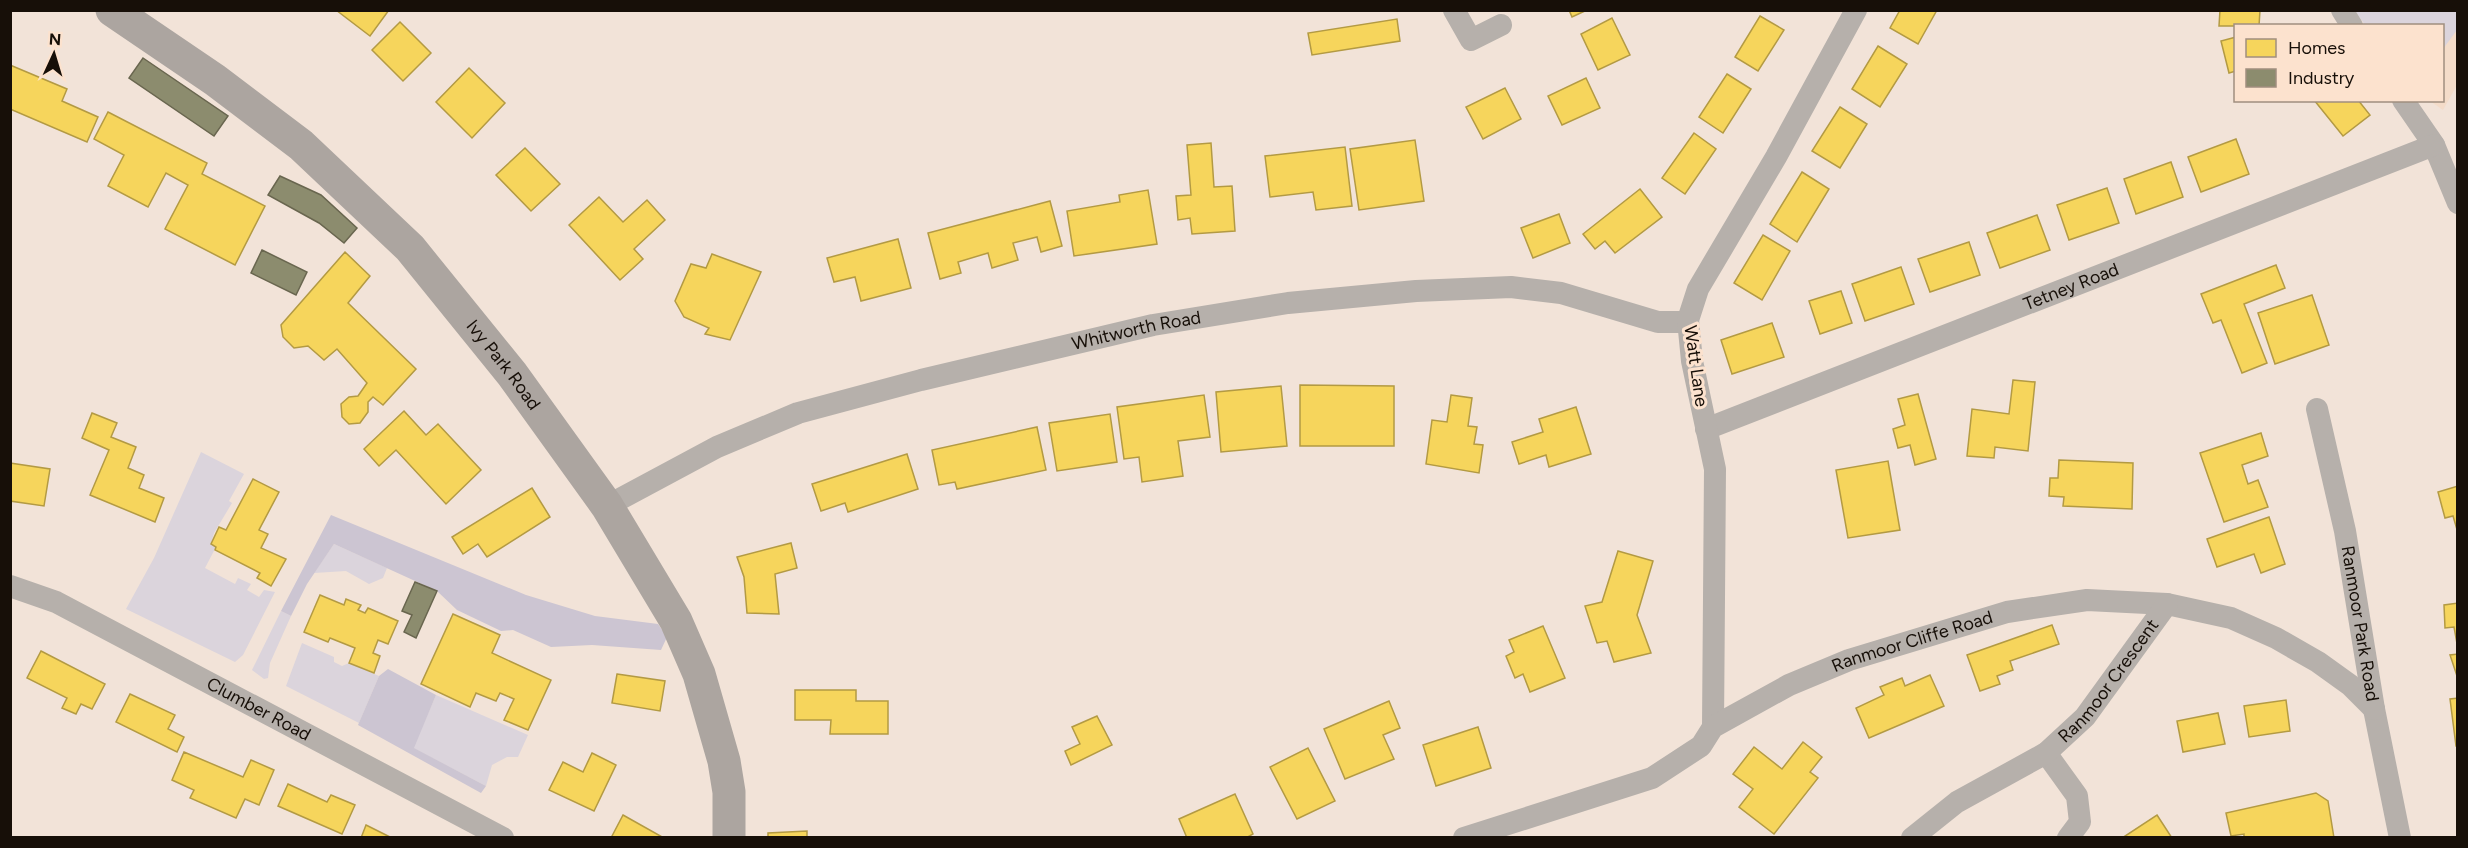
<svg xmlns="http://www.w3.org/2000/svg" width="2468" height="848" font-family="Figtree,sans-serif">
  <rect width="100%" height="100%" fill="#f2e3d8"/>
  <path fill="#f4dcc9" d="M2457,11V85L2443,110L2430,101L2442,100V26L2365,25Z"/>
  <g fill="#dbd4dc">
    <path d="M2355,11H2457V30L2443,49L2442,26L2365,25Z"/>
    <path d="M201,452L244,474L229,501L232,503L214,533L211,544L216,547L205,568L235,584L238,578L251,584L247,590L259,597L264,590L275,592L243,655L235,662L126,609L154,558Z"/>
    <path d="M334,544L387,568L383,578L369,584L346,571L314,573Z"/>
    <path d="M281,611L291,616L270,663L268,678L264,679L252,670Z"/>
    <path d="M302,643L334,657V662L342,666L349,663L379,676L359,723L286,686Z"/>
    <path d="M436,695L528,735L518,757H507L492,765L486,786L413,748Z"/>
  </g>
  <g fill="#ccc5d2">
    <path d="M331,515L526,595L595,616L658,624L667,637L661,650L592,645L551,647L513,630L501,631L457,610L437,591L334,544L307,584L291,616L281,611Z"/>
    <path d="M388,669L436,695L414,748L486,786L481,793L358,725L379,676Z"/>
  </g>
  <g fill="#f6d55c" stroke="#b39a43" stroke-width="1.5">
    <path d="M336,10H389L370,36Z"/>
    <path d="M1569,10H1587L1572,17Z"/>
    <path d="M1900,10H1937L1918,44L1890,28Z"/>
    <path d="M2220,10H2260L2259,26H2219Z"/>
    <path d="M1760,16L1784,30L1758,71L1735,57Z"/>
    <path d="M1612,18L1630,55L1598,70L1581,34Z"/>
    <path d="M1397,19L1400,41L1312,55L1308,33Z"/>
    <path d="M400,22L431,53L403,81L372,50Z"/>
    <path d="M2236,37V71L2229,73L2221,41Z"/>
    <path d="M1878,46L1907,64L1880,107L1852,89Z"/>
    <path d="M10,65L67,89L62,101L98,117L87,142L10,109Z"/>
    <path d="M469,68L505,103L472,138L436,102Z"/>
    <path d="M1727,74L1751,89L1723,133L1699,117Z"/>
    <path d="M1586,78L1600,108L1562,125L1548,96Z"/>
    <path d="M1505,88L1521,119L1483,139L1466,107Z"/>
    <path d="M2314,100H2358L2370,115L2343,136Z"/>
    <path d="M1840,107L1867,124L1840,168L1812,151Z"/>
    <path d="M108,112L207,163L202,174L265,206L235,265L165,229L188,185L166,173L148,207L108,186L124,155L94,139Z"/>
    <path d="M1694,133L1716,149L1685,194L1662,178Z"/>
    <path d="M2236,139L2249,174L2201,192L2188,157Z"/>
    <path d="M1415,140L1424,201L1359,210L1350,149Z"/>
    <path d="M1211,143L1214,187L1232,186L1235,231L1192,234L1190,218L1178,220L1176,196L1191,195L1187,145Z"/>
    <path d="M1345,147L1352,206L1316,210L1313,192L1270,197L1265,156Z"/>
    <path d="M525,148L560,184L531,211L496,175Z"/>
    <path d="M2171,162L2183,197L2136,214L2124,179Z"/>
    <path d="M1802,172L1829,189L1797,242L1770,224Z"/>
    <path d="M2107,188L2119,223L2069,240L2057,205Z"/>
    <path d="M1640,189L1662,217L1615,253L1605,241L1595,249L1583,234Z"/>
    <path d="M1148,190L1157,244L1074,256L1067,211L1120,202L1119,195Z"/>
    <path d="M599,197L623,222L647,200L665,220L634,249L643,259L620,280L569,225Z"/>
    <path d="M1050,201L1062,246L1041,252L1037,237L1013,243L1018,260L992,268L988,253L958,262L961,273L940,279L928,233Z"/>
    <path d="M1559,214L1570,243L1533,258L1521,228Z"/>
    <path d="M2037,215L2050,250L2000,268L1987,233Z"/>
    <path d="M1763,235L1790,251L1762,300L1734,283Z"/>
    <path d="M898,239L911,288L861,301L855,277L834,282L827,258Z"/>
    <path d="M1969,242L1980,275L1930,292L1918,259Z"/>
    <path d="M345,252L370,276L348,303L416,369L383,405L373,397L368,402V412L360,423L349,424L342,417L341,404L349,397L358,396L367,383L337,349L324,360L308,346L294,348L283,337L281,325Z"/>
    <path d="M712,254L761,272L730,340L705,334L709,328L684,317L675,301L691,264L706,268Z"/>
    <path d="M2276,265L2285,288L2244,304L2267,363L2242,373L2221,320L2213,323L2201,294Z"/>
    <path d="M1901,267L1914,304L1865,321L1852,284Z"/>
    <path d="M1841,291L1852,323L1820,334L1809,301Z"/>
    <path d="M2312,295L2329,345L2275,364L2258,313Z"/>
    <path d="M1772,323L1784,357L1732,374L1721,340Z"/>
    <path d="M2013,380L2035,382L2028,451L1995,447L1994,458L1967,456L1972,409L2009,414Z"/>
    <path d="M1300,385L1394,386V446H1300Z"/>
    <path d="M1281,386L1287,446L1221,452L1216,392Z"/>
    <path d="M1918,394L1936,459L1915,465L1910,445L1898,448L1893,429L1905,425L1898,399Z"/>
    <path d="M1204,395L1210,437L1178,441L1183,476L1142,482L1139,457L1124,459L1117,407Z"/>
    <path d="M1451,395L1472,398L1468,426L1477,427L1474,444L1483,445L1479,473L1426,464L1432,420L1447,422Z"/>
    <path d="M1576,407L1591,454L1549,467L1546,455L1519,464L1512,442L1543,432L1539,419Z"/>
    <path d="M404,411L426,435L438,424L481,470L446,504L396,450L379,466L364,449Z"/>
    <path d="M92,413L117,423L111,437L136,447L128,468L144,475L139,488L164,498L155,522L90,495L109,450L82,438Z"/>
    <path d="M1110,414L1117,462L1057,471L1049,423Z"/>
    <path d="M1037,427L1046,470L957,489L955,482L939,485L932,450Z"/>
    <path d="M2261,433L2268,456L2242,465L2248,484L2258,480L2268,507L2224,522L2200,453Z"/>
    <path d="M907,454L918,489L848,512L845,503L821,511L812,484Z"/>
    <path d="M2059,460L2133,463L2132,509L2063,506L2064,497L2049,496L2050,478H2058Z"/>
    <path d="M1888,461L1900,530L1848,538L1836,470Z"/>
    <path d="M10,463L50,469L44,506L10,501Z"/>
    <path d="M253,479L279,492L259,530L268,534L261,548L286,559L271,586L257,578L260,573L215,550L216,547L211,544L219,527L226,530Z"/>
    <path d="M2458,486V533L2453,516L2445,518L2438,492Z"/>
    <path d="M532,488L550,517L487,557L478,544L463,554L452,537Z"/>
    <path d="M2269,517L2285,564L2261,573L2254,554L2217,567L2207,539Z"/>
    <path d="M791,543L797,568L775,574L779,614L747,613L744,577L737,557Z"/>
    <path d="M1618,551L1653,561L1637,615L1651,653L1614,662L1607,641L1597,643L1585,606L1602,602Z"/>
    <path d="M320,595L344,605L346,599L361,605L358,610L365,613L368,608L398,621L388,644L378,640L373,653L380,656L374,673L349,663L355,648L330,638L328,642L304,632Z"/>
    <path d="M2458,603V649L2454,627L2445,628L2444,605Z"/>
    <path d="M453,614L500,635L492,653L551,680L528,730L504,720L514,699L500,693L496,701L476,693L470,707L421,684Z"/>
    <path d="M2052,625L2059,644L2010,661L2013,670L1997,676L2000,684L1980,691L1967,655Z"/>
    <path d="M1543,626L1565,678L1530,692L1523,674L1515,678L1506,656L1514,652L1509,640Z"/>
    <path d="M41,651L105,684L92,709L81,704L76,714L62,708L67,698L27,678Z"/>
    <path d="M2458,654V676H2457L2450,655Z"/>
    <path d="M617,674L665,681L660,711L612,703Z"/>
    <path d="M1930,675L1944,706L1869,738L1856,708L1884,695L1880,687L1902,678L1905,686Z"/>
    <path d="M795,690H856V701H888V734H830L831,720H795Z"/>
    <path d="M130,694L175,715L168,729L184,737L177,752L116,722Z"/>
    <path d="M2458,698V746H2456L2450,699Z"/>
    <path d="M2286,700L2290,731L2249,737L2244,706Z"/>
    <path d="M1389,701L1400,728L1383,735L1394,759L1345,779L1324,729Z"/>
    <path d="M2218,713L2225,744L2183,752L2177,721Z"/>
    <path d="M1097,716L1112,745L1071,765L1065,751L1080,744L1072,727Z"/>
    <path d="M1478,727L1491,768L1436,786L1423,745Z"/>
    <path d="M1803,742L1822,757L1810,772L1818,778L1774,834L1739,807L1753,789L1733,774L1754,747L1782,769Z"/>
    <path d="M1308,748L1335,801L1297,819L1270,767Z"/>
    <path d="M184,752L243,777L251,760L274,770L259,805L245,799L236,818L190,798L194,790L172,780Z"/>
    <path d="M592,753L616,765L594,811L549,790L563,762L583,772Z"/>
    <path d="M288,784L327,802L331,795L355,805L342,834L278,806Z"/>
    <path d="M2316,793L2328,801L2334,838H2244V834L2231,836L2226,813Z"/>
    <path d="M1235,794L1253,834L1246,838H1187L1179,819Z"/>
    <path d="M623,815L664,838H611Z"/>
    <path d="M2157,815L2172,838H2122Z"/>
    <path d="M366,825L392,838H361Z"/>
    <path d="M807,831V838H768V833Z"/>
  </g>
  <g fill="#8c8c6e" stroke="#69664f" stroke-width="1.5">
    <path d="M143,58L228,116L214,136L129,78Z"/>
    <path d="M280,176L321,195L357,228L344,243L319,223L268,195Z"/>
    <path d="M262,250L307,272L296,295L251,273Z"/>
    <path d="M415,582L437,591L416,638L404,632L412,615L402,611Z"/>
  </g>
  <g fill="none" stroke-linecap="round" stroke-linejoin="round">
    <g stroke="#b6b0ab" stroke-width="22">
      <path d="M1454,10L1471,40L1501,25"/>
      <path d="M2342,10L2352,26"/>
      <path d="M2403,100L2434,145L2458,203"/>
      <path id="s1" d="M2317,409L2345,531L2374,709L2400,838"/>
      <path id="s2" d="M1706,429L2434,145"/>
      <path id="s3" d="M607,506L717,447L798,413L921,380L1153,325L1288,303L1416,291L1511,287L1561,293L1658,322H1688"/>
      <path id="s4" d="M10,586L56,602L503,838"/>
      <path d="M1713,727L1715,469L1692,361L1688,320L1698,289L1776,157L1856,10"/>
      <path d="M2046,753L2077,796L2080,822L2068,838"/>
      <path id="s5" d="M1464,838L1652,778L1701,746L1713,727L1789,685L1849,660L2007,612L2087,600L2167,604L2231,618L2276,638L2318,662L2350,685L2374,709"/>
      <path id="s6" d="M1912,838L1957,802L2046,753L2085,717L2167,604"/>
    </g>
    <path stroke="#aca5a0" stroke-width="33" id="s7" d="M112,10L215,80L301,145L410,248L512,374L607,506L676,621L699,674L724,761L729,792V838"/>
  </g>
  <g text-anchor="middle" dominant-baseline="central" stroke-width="6" stroke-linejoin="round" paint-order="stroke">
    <g font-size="18" fill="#170f08" stroke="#fce2ce">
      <text stroke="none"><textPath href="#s2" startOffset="392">Tetney Road</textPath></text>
      <text stroke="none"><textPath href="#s3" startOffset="561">Whitworth Road</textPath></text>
      <text stroke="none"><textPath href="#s7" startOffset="532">Ivy Park Road</textPath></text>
      <text transform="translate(1696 366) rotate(82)">Watt Lane</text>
      <text stroke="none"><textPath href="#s1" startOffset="219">Ranmoor Park Road</textPath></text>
      <text stroke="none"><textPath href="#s5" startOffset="496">Ranmoor Cliffe Road</textPath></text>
      <text stroke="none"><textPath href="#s6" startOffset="255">Ranmoor Crescent</textPath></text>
      <text stroke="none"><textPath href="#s4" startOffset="278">Clumber Road</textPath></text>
    </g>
  </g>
  <rect width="2468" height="848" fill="none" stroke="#170f08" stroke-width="24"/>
  <rect x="2234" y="24" width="210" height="78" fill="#fce2ce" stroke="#a08e7f" stroke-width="1.5"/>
  <rect x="2246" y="39" width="30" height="18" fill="#f6d55c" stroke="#a08e7f" stroke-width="1.5"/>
  <text x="2288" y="54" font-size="18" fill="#170f08">Homes</text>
  <rect x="2246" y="69" width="30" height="18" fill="#8c8c6e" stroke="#a08e7f" stroke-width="1.5"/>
  <text x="2288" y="84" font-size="18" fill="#170f08">Industry</text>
  <g transform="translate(54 54) rotate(4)" stroke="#fce2ce" stroke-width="4.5" paint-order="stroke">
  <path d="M0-4.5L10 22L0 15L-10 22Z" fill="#170f08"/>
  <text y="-9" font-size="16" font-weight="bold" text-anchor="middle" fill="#170f08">N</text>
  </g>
</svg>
